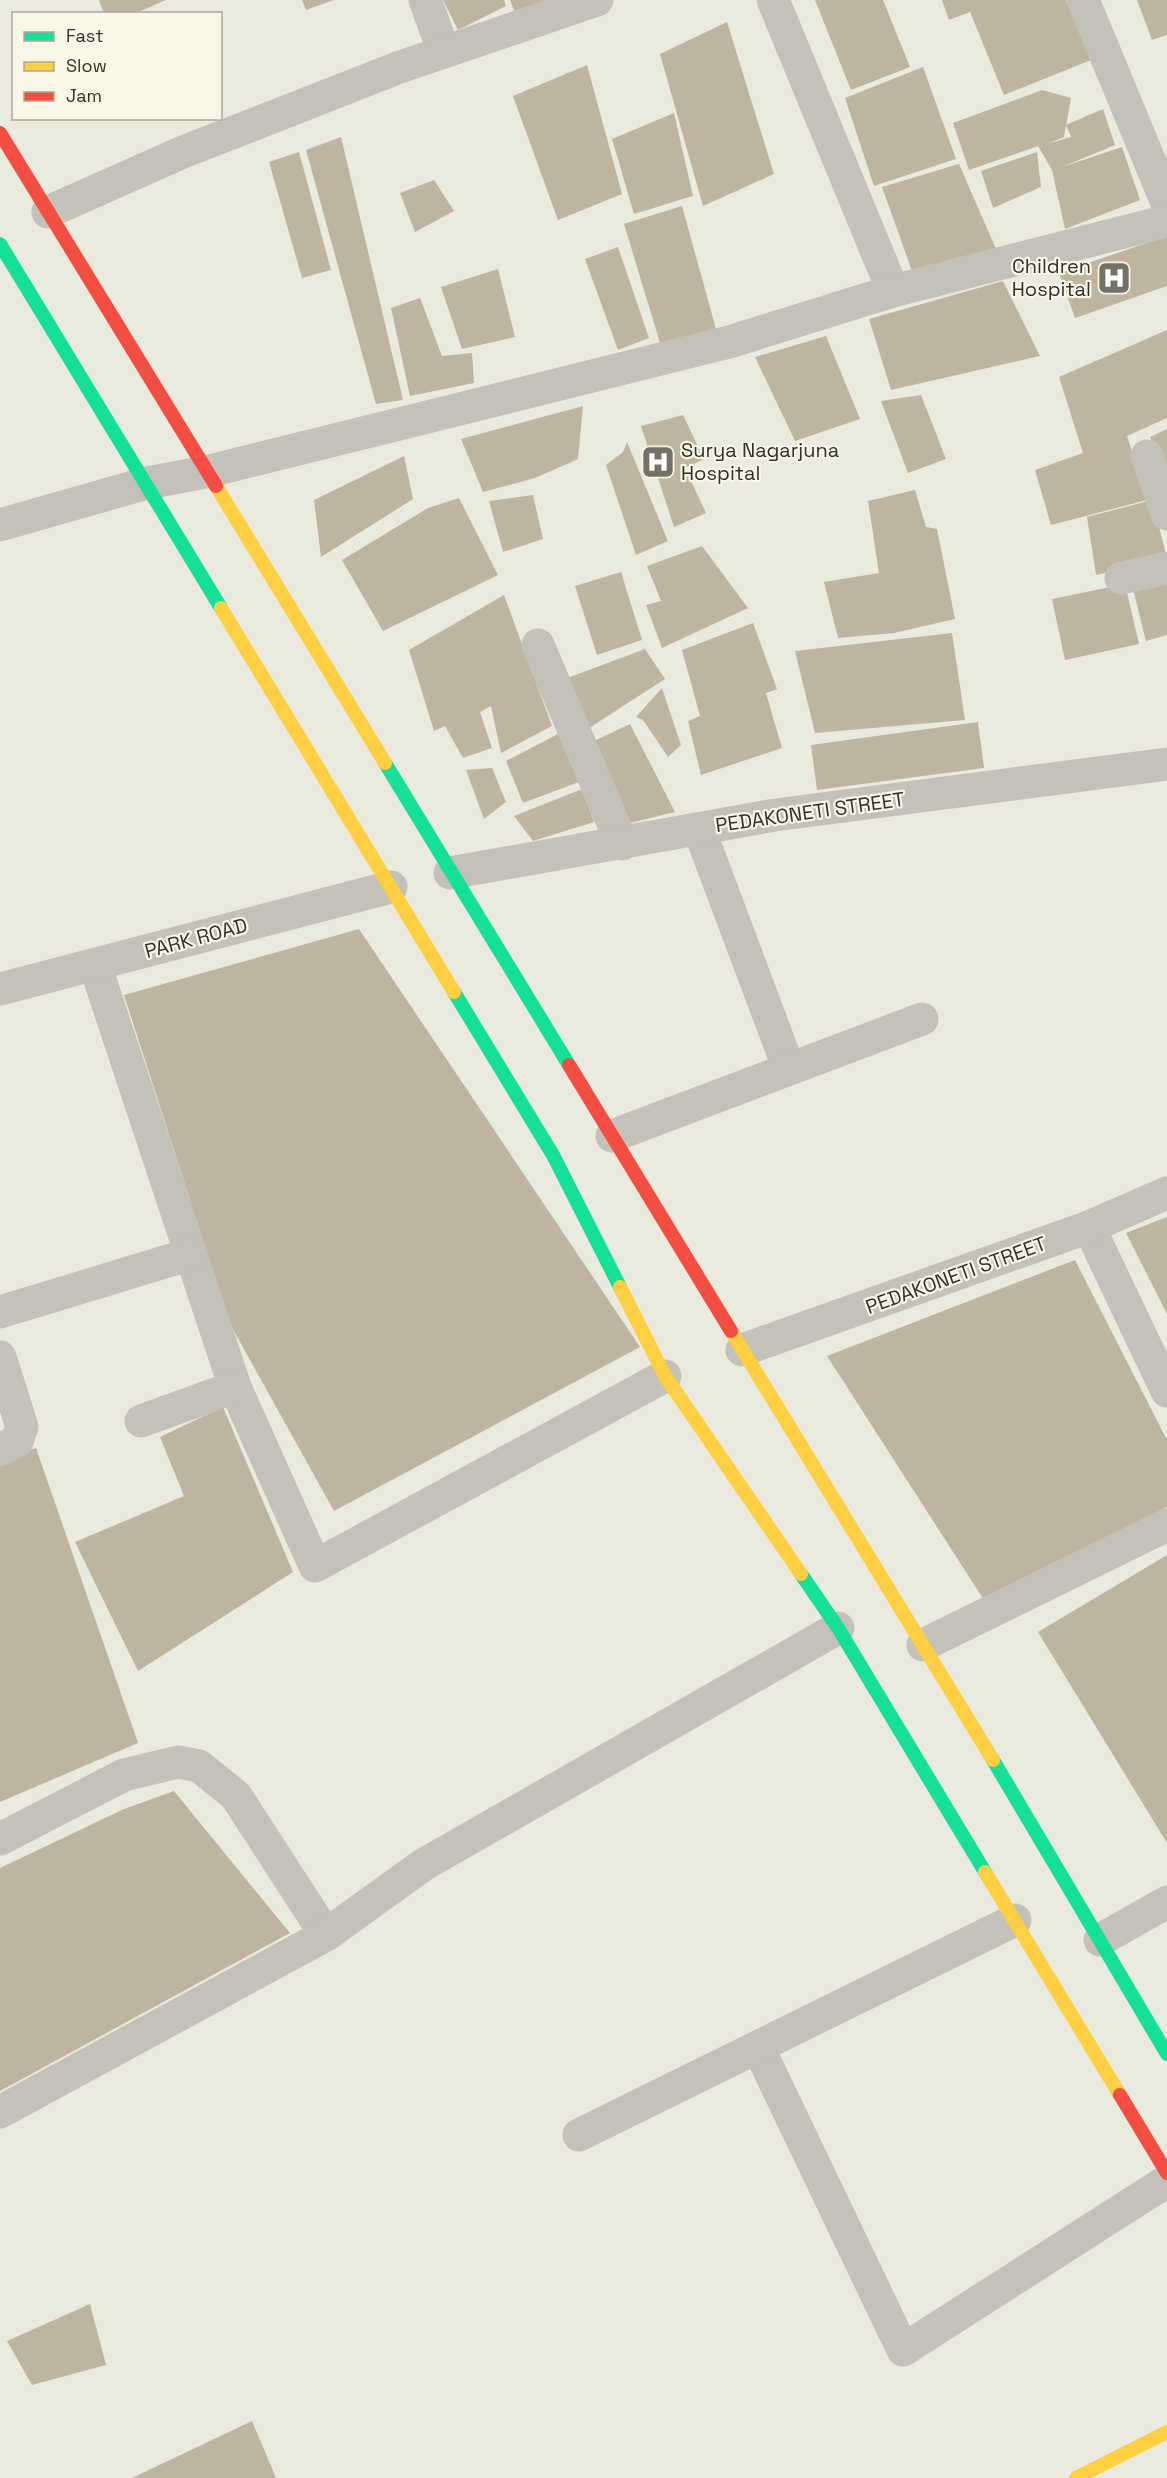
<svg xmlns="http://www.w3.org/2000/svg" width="1167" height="2478" font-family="'Space Grotesk',sans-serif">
  <rect width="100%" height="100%" fill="#ebeadf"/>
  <g fill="#beb4a1">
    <path d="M99,0H166L134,14H104Z"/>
    <path d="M302,0H334L306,10Z"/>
    <path d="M443,0H504L506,6L458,30Z"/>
    <path d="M510,0H546L515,13Z"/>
    <path d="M815,0H883L910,67L851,90Z"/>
    <path d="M942,0H1066L1091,60L1004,95L970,12L949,20Z"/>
    <path d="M1137,0H1167V35L1152,40Z"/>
    <path d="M727,22L774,174L703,206L660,54Z"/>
    <path d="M587,65L622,194L558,220L513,96Z"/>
    <path d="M923,67L956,159L874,186L845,98Z"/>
    <path d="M1042,90L1071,98L1064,137L1047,144L1071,137L1066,125L1103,109L1115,145L1062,167L1122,147L1140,200L1065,229L1052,170L1038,146L969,170L953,123Z"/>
    <path d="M674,113L693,196L634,214L612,139Z"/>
    <path d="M341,137L403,400L376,404L306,150Z"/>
    <path d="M299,152L331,270L302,278L269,162Z"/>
    <path d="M1037,152L1041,187L993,208L981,171Z"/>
    <path d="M959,164L996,249L912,271L882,187Z"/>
    <path d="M434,180L454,211L415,232L400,193Z"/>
    <path d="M682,206L716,329L660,343L624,224Z"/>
    <path d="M1167,236V286L1075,318L1059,273Z"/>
    <path d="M618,247L649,338L618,350L585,259Z"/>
    <path d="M498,269L515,337L462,349L441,287Z"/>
    <path d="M1003,281L1040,356L891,390L869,319Z"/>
    <path d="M420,298L442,356L472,353L474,383L410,396L391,308Z"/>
    <path d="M1167,330V418L1127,436L1147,500L1051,525L1035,470L1083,453L1059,377Z"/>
    <path d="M826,336L860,419L795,441L755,357Z"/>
    <path d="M921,395L946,459L908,473L881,401Z"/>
    <path d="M583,406L578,459L535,478L483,492L461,439Z"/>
    <path d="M683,415L704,459L685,468L706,513L674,527L641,426Z"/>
    <path d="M1167,429V473L1150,437Z"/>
    <path d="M627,442L668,541L636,555L606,465L623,452Z"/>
    <path d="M404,456L413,499L321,557L314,500Z"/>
    <path d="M915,490L926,527L937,529L955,619L894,633L838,638L824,582L879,573L868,501Z"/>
    <path d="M533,495L543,539L503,552L489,501Z"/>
    <path d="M459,498L498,575L383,631L342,560L428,508Z"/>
    <path d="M1148,501L1154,507L1167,558L1096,575L1087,517Z"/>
    <path d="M702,546L748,608L662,648L646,605L661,601L647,566Z"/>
    <path d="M621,572L642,640L597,655L575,586Z"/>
    <path d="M1167,579V635L1146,641L1133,589Z"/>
    <path d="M1125,584L1139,644L1065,660L1052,599Z"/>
    <path d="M504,595L552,726L501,753L491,706L480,712L492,748L463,758L445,726L434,731L409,650Z"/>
    <path d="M753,623L777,689L766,693L782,748L701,775L688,721L700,716L682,650Z"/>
    <path d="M952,633L965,720L815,733L795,651Z"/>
    <path d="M645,649L665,679L583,732L562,680Z"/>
    <path d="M662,688L681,745L668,757L643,720L636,717Z"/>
    <path d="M978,722L984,768L817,790L811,745Z"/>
    <path d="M630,724L675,812L626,824L594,741Z"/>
    <path d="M558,734L579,782L523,803L506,761Z"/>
    <path d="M492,768L506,802L484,819L466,770Z"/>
    <path d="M582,789L594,822L533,841L514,816Z"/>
    <path d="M359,929L640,1347L334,1511L230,1324L124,995Z"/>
    <path d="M1167,1217V1314L1126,1233Z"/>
    <path d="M1075,1260L1167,1440V1507L984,1600L827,1356Z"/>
    <path d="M223,1407L293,1572L138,1671L75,1542L184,1496L160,1437Z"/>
    <path d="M36,1448L138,1743L0,1802V1459Z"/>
    <path d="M1167,1555V1843L1038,1632Z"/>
    <path d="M174,1791L290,1933L0,2091V1868L124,1809Z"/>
    <path d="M90,2304L106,2365L32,2385L7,2341Z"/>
    <path d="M252,2421L276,2478H132Z"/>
  </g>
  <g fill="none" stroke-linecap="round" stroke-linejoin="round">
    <g stroke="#c4c1b8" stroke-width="33">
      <path d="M425,0L444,52"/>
      <path d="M773,0L893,291"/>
      <path d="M1083,0L1167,203"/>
      <path d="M48,212L183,152L400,67L597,0"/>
      <path d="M1147,456L1167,514"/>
      <path d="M0,525L147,483L206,472L729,342L893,291L1167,221"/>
      <path d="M1121,578L1167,568"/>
      <path d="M538,645L622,844"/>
      <path d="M699,829L789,1069"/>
      <path d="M450,873L775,815L1167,764"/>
      <path d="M95,965L235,1387L315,1566L665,1376"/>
      <path d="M0,989L391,887"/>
      <path d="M612,1136L922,1019"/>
      <path d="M1089,1227L1167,1391"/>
      <path d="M0,1312L191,1254"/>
      <path d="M742,1350L1089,1227L1167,1193"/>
      <path d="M0,1357L22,1427L17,1441L0,1450"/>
      <path d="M141,1421L235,1387"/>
      <path d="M923,1645L1167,1525"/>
      <path d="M0,1839L124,1775L178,1762L199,1766L236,1796L326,1935"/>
      <path d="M1100,1940L1167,1902"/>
      <path d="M758,2047L903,2350L1167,2181"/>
      <path d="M0,2112L326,1935L423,1865L838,1628"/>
      <path d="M579,2135L1015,1920"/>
    </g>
    <g stroke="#16e098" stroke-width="14">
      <path d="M0,244L221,608"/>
      <path d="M385,763L569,1065"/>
      <path d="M454,992L553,1155L620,1287"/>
      <path d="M801,1574L838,1628L985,1872"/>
      <path d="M993,1760L1167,2054"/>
    </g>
    <g stroke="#ffcf43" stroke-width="14">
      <path d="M216,486L385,763"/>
      <path d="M221,608L454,992"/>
      <path d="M620,1287L665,1376L801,1574"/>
      <path d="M731,1331L993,1760"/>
      <path d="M985,1872L1120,2095"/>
      <path d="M1076,2478L1167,2432"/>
    </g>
    <g stroke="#f24e42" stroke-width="14">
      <path d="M0,133L216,486"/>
      <path d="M569,1065L731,1331"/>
      <path d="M1120,2095L1167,2173"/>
    </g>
  </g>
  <defs>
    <symbol id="hospital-square" viewBox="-11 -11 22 22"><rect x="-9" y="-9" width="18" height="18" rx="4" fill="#747167" stroke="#f8f6e6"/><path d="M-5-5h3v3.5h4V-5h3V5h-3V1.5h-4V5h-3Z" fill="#fff"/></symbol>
  </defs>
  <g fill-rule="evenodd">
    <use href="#hospital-square" x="1095" y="259" width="38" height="38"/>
    <use href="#hospital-square" x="639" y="443" width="38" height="38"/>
  </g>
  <g text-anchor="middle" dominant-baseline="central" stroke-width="4.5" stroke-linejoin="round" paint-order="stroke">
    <g font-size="20" fill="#343027" stroke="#f8f6e6" text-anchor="end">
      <text x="1091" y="266">Children<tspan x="1091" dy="23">Hospital</tspan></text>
      <text x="681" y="450" text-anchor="start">Surya Nagarjuna<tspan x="681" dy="23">Hospital</tspan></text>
    </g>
    <g font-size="20" fill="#343027" stroke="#f8f6e6">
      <text transform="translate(810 812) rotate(-8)">PEDAKONETI STREET</text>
      <text transform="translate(196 938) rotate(-15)">PARK ROAD</text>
      <text transform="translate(956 1275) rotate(-20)">PEDAKONETI STREET</text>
    </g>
  </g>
  <rect x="12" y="12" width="210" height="108" fill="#f8f6e6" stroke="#aaa79a" stroke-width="1.5"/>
  <rect x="24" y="32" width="30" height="9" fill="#16e098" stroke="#aaa79a" stroke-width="1.5"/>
  <text x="66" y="42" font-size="18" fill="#343027">Fast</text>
  <rect x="24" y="62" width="30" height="9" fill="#ffcf43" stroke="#aaa79a" stroke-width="1.5"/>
  <text x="66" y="72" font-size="18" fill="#343027">Slow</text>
  <rect x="24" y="92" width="30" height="9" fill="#f24e42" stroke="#aaa79a" stroke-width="1.5"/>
  <text x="66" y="102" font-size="18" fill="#343027">Jam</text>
</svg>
